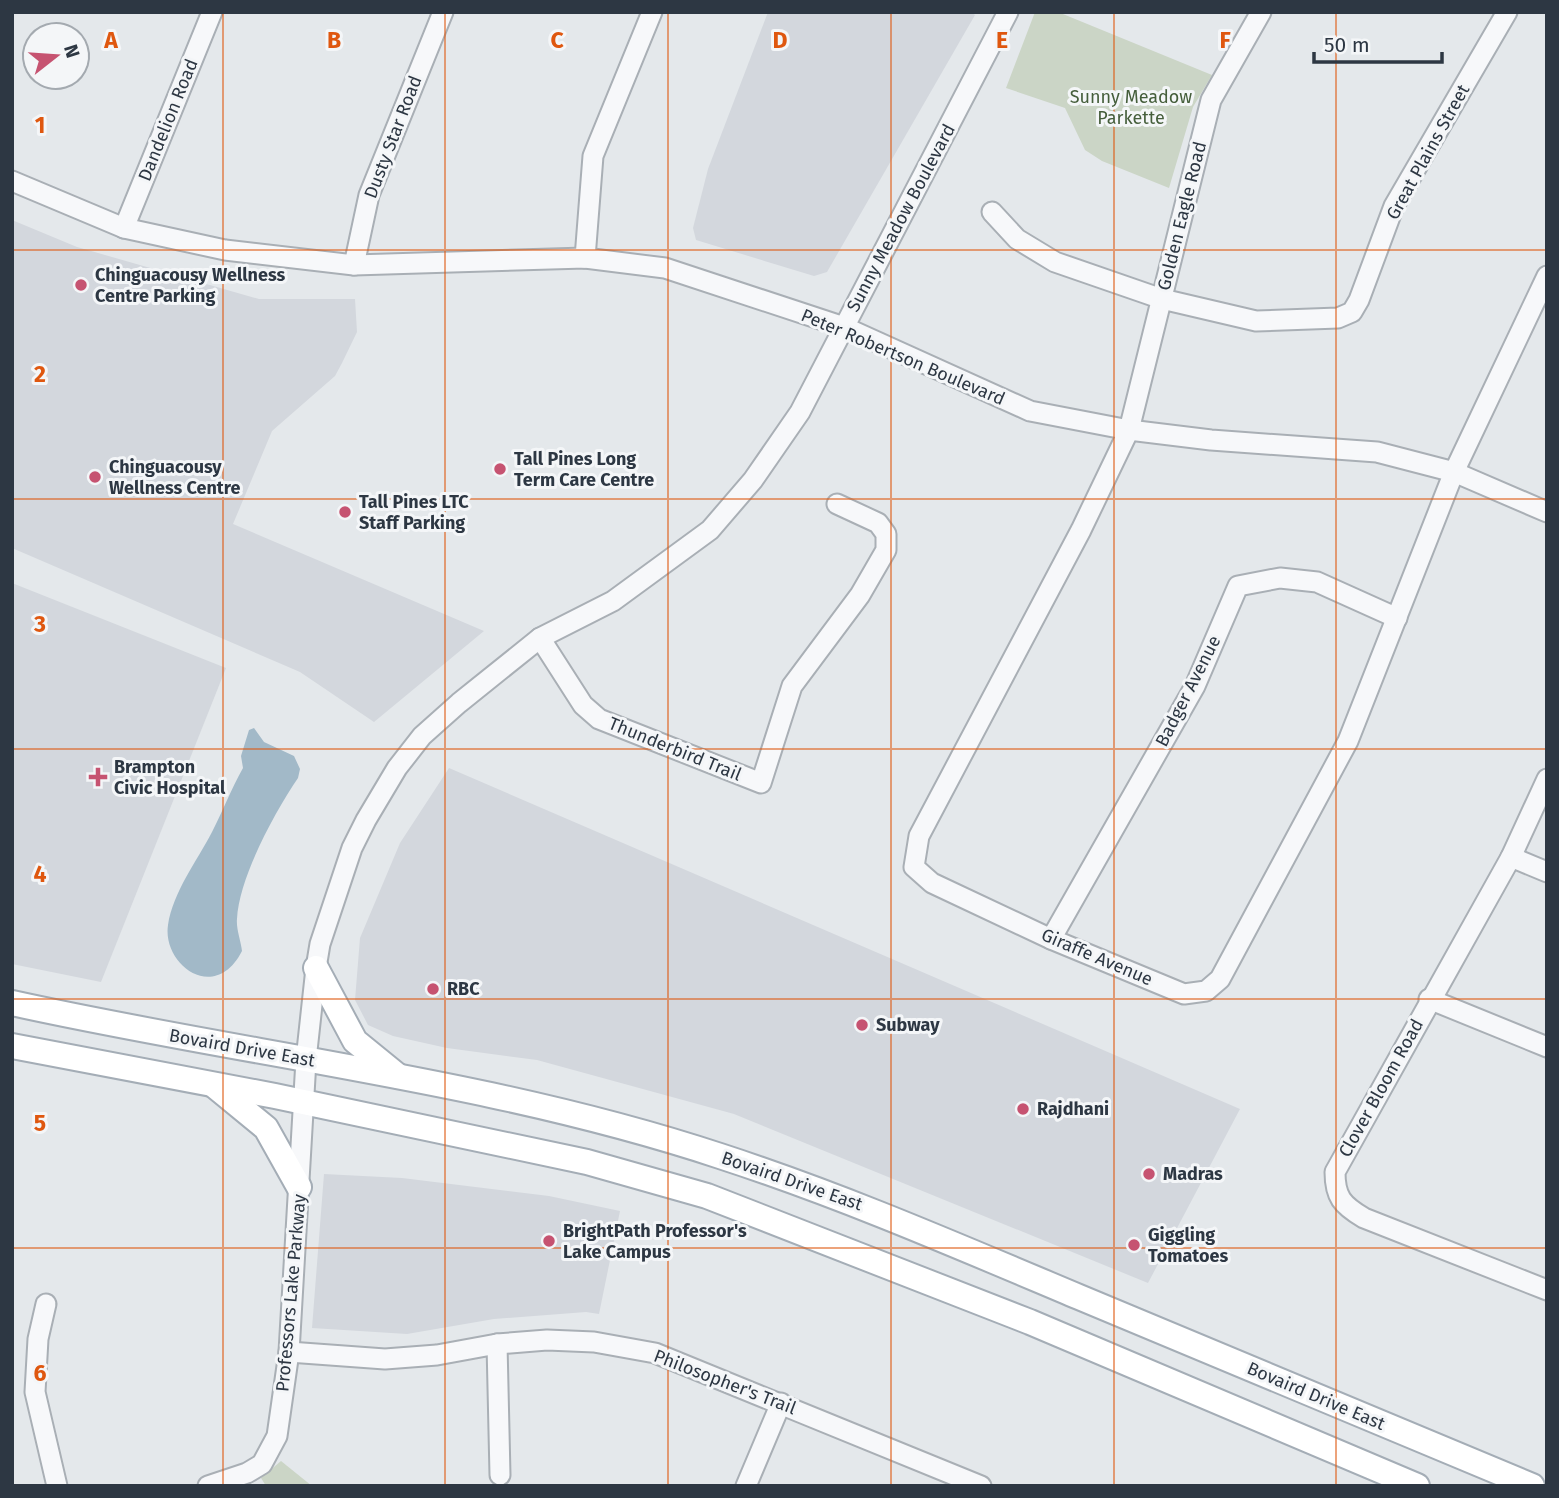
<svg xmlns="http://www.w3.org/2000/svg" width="1559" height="1498" font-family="'Fira Sans',sans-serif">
  <rect width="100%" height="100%" fill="#e4e8eb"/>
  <g fill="#d3d7dd">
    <path d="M768,12H971L975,15L827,272L814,276L696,240L693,228L708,169Z"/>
    <path d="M12,220L77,247L259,299H355L357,332L342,363L335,376L272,431L233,524L484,631L374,722L300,672L12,548Z"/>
    <path d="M12,583L226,668L101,982L12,964Z"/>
    <path d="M449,768L1240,1109L1148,1283L734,1114L537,1060L447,1048L393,1036L368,1025L355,1000L360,938L400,843Z"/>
    <path d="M324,1174L402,1178L549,1196L620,1211L599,1314L586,1312L494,1319L407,1334L312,1328Z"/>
  </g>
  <g fill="#cbd5c6">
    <path d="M1035,12H1058L1212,75L1193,107L1169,188L1102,161L1085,150L1065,108L1006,88Z"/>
    <path d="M281,1461L312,1486H266L261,1478Z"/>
  </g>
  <path fill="#a2b9c8" d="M254,728L264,742L294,756L300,769L298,778C275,812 239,877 237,919C236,929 241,941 242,951C215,1004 162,965 168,925C173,892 197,861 212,832C223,811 231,789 243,768L241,756L249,730Z"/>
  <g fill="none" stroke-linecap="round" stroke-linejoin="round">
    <defs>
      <g id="minor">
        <path d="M1261,12L1211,100L1129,430L1081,530L919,836L914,867L932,883L1051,939L1184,994L1206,991L1220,979L1348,741L1454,472L1547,276"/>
        <path d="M12,181L124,228L225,250L354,265L585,258L665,268L844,327L1030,411L1129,430L1211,440L1377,452L1454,472L1547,512"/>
        <path d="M992,212L1017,239L1055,262L1162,299L1256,321L1338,318L1352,312L1359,300L1394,206L1507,12"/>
        <path d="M124,228L212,12"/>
        <path d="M585,258L593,156L652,12"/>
        <path d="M354,265L369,195L443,12"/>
        <path d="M540,638L583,705L599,719L761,783L792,686L860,595L886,550V534L878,523L837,504"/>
        <path d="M1547,779L1511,857L1335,1172C1335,1197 1342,1205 1364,1218L1547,1290"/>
        <path d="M1511,857L1547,872"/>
        <path d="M1051,939L1195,686L1238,586L1280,578L1317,582L1397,618"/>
        <path d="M1429,999L1547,1047"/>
        <path d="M46,1304L38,1339L35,1392L57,1486"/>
        <path d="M497,1344L500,1475"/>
        <path d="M289,1352L385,1359L437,1355L497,1344L547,1340L594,1342L655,1353L981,1486"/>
        <path d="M208,1486L247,1473L262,1464L277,1436L289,1352L306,1060L316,968L320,944L352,848L366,820L397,768L422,736L459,703L540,638L613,601L710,530L753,480L800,412L1008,12"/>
        <path d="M746,1486L781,1403"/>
      </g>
      <g id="major">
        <path d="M316,968L355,1041L398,1076"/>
        <path d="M12,1003C247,1055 490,1080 720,1156C843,1196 960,1247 1079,1297C1230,1360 1381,1423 1532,1486"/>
        <path d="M12,1046L275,1096L587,1162L707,1196L1030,1322L1417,1486"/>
        <path d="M216,1087L266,1128L299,1187"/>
      </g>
    </defs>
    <use href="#minor" stroke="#a9afb5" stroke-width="23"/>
    <use href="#major" stroke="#a4adb6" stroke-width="28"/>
    <use href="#minor" stroke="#f7f8fa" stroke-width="19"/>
    <use href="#major" stroke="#fff" stroke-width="24"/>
  </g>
  <path fill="none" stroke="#df570f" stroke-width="2" stroke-opacity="0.55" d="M223,12V1486M445,12V1486M668,12V1486M891,12V1486M1114,12V1486M1336,12V1486M12,250H1547M12,499H1547M12,749H1547M12,999H1547M12,1248H1547"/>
  <g fill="#c65371" stroke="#f4f6f8" stroke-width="2.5">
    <circle cx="81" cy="285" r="7"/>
    <circle cx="500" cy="469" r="7"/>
    <circle cx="95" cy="477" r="7"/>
    <circle cx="345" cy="512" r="7"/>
    <path d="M94.5 766.5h7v7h7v7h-7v7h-7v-7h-7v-7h7z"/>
    <circle cx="433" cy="989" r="7"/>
    <circle cx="862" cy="1025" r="7"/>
    <circle cx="1023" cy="1109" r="7"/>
    <circle cx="1149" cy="1174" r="7"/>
    <circle cx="549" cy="1241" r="7"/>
    <circle cx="1134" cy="1245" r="7"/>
  </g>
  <g text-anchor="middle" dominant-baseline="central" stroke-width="6" stroke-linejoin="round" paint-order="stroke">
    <g font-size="18" fill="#455e3b" stroke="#f4f6f8">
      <text x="1131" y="97">Sunny Meadow<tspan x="1131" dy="21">Parkette</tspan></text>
    </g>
    <g font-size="18" fill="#2d3743" stroke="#f4f6f8">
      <text transform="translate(168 120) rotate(-68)">Dandelion Road</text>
      <text transform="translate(393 137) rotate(-69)">Dusty Star Road</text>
      <text transform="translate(1428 152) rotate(-61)">Great Plains Street</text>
      <text transform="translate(1182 216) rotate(-76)">Golden Eagle Road</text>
      <text transform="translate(901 218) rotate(-62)">Sunny Meadow Boulevard</text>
      <text transform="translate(903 357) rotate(23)">Peter Robertson Boulevard</text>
      <text transform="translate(1188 691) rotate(-63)">Badger Avenue</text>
      <text transform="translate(675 749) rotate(22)">Thunderbird Trail</text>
      <text transform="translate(1097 957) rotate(23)">Giraffe Avenue</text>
      <text transform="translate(242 1048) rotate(10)">Bovaird Drive East</text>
      <text transform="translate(1381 1088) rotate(-61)">Clover Bloom Road</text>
      <text transform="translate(792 1181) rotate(19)">Bovaird Drive East</text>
      <text transform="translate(291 1293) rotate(-85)">Professors Lake Parkway</text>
      <text transform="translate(725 1382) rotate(21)">Philosopher's Trail</text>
      <text transform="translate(1316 1396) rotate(23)">Bovaird Drive East</text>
    </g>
    <g font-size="18" font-weight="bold" fill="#2d3743" stroke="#f4f6f8" text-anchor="start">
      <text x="95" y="275">Chinguacousy Wellness<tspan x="95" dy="21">Centre Parking</tspan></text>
      <text x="514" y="459">Tall Pines Long<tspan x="514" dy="21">Term Care Centre</tspan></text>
      <text x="109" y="467">Chinguacousy<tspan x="109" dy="21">Wellness Centre</tspan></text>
      <text x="359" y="502">Tall Pines LTC<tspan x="359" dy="21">Staff Parking</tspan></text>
      <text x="114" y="767">Brampton<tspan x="114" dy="21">Civic Hospital</tspan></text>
      <text x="447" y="989">RBC</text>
      <text x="876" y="1025">Subway</text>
      <text x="1037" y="1109">Rajdhani</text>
      <text x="1163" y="1174">Madras</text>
      <text x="563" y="1231">BrightPath Professor's<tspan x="563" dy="21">Lake Campus</tspan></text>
      <text x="1148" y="1235">Giggling<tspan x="1148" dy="21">Tomatoes</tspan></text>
    </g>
  </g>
  <g font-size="23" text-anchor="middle" font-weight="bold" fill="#df570f" stroke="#f4f6f8" stroke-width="6" stroke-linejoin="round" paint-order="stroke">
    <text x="111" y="48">A</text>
    <text x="334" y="48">B</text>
    <text x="557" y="48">C</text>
    <text x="780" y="48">D</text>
    <text x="1002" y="48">E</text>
    <text x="1225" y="48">F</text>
    <text x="40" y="133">1</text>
    <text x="40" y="382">2</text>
    <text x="40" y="632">3</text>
    <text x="40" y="882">4</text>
    <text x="40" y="1131">5</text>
    <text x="40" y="1381">6</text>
  </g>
  <rect width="1559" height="1498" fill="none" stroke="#2d3743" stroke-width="28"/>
  <g transform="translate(56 56) rotate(73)"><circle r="33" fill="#f4f6f8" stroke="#a4aab0" stroke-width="2"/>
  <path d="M0-5L12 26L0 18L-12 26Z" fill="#c65371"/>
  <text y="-10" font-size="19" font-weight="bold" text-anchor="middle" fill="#2d3743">N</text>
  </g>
  <path d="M1314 52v10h128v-10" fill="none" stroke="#2d3743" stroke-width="3.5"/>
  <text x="1324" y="52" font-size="21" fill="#2d3743" stroke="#f4f6f8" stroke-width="5" paint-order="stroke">50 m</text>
</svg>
